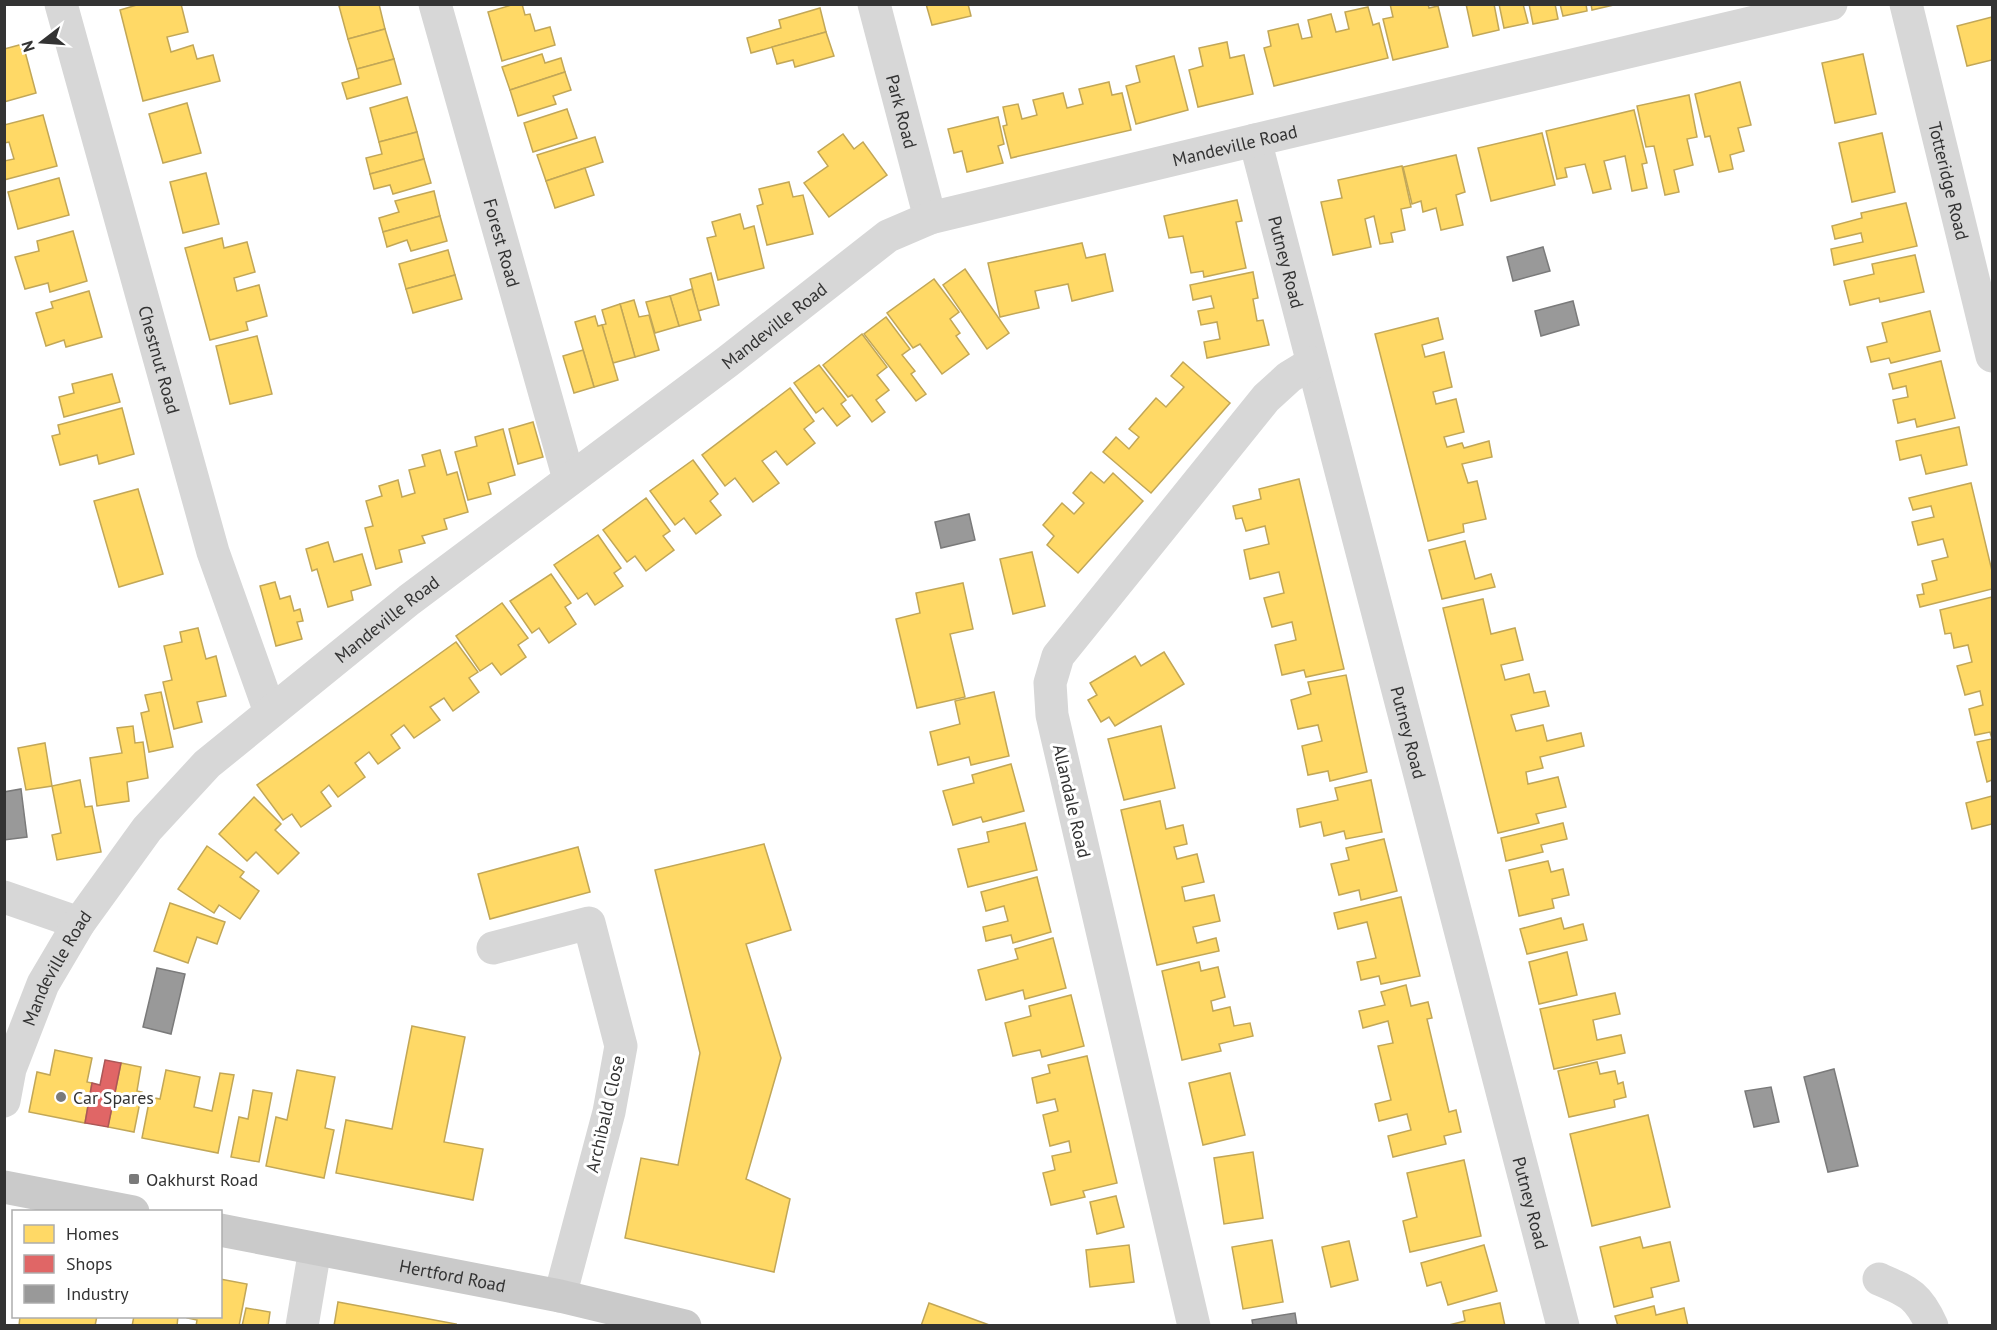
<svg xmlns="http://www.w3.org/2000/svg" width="1997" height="1330" font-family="'PT Sans',sans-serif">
  <rect width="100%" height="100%" fill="#fff"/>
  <g fill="#ffd966" stroke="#c2a757" stroke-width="1.5">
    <path d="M140,4H181L188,32L167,37L171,52L193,45L197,59L213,55L220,81L143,101L120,10Z"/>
    <path d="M344,4H379L385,29L348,39L339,6Z"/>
    <path d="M515,4H522L525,15L530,14L535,31L550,27L555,45L502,61L488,12Z"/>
    <path d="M926,4H968L971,16L932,25Z"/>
    <path d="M1390,4H1428L1429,8L1438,6L1448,47L1393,60L1383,19L1393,17Z"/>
    <path d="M1466,4H1494L1499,30L1473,36Z"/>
    <path d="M1499,4H1523L1528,23L1504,28Z"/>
    <path d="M1529,4H1555L1558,19L1533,24Z"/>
    <path d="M1560,4H1586L1587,11L1563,16Z"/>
    <path d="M1591,4H1618L1592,10Z"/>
    <path d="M1368,7L1373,25L1379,23L1388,58L1274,86L1264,48L1271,46L1268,31L1298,24L1302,39L1312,37L1308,20L1331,14L1336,32L1349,29L1345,12Z"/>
    <path d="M820,8L826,32L751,53L747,38L781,28L779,20Z"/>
    <path d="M1992,17V60L1967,66L1957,26Z"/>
    <path d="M385,29L394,59L357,69L348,39Z"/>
    <path d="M826,32L834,56L795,67L793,60L777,64L772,47Z"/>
    <path d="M1227,42L1230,58L1244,55L1253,94L1198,107L1189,70L1203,66L1199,48Z"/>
    <path d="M23,44L36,93L4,102V49Z"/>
    <path d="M542,54L545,63L561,58L565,72L510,90L502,67Z"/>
    <path d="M1863,54L1876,114L1835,123L1822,63Z"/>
    <path d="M1174,56L1188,110L1136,124L1126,86L1140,82L1136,66Z"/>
    <path d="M394,59L401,84L347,99L342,83L359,78L357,69Z"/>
    <path d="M565,72L571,90L553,96L556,104L518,116L510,90Z"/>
    <path d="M1109,82L1112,95L1122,93L1131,130L1011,158L1003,126L1007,125L1003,107L1018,104L1022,119L1037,115L1033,100L1063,93L1067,108L1083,104L1079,89Z"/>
    <path d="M1740,82L1751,125L1738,128L1744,151L1730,155L1733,169L1719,172L1710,136L1705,137L1695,94Z"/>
    <path d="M1689,95L1697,137L1687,139L1693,165L1674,170L1679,192L1665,195L1654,146L1646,147L1637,106Z"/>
    <path d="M407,97L417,132L379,142L370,108Z"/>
    <path d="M187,103L201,153L163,163L149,114Z"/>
    <path d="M567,109L577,138L533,152L524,123Z"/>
    <path d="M1634,110L1647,163L1642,164L1647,188L1632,191L1625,156L1604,161L1611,189L1593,193L1585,164L1565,168L1567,177L1557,179L1546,131Z"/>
    <path d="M43,115L57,166L4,180V161L14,159L9,142L4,143V125Z"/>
    <path d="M998,117L1004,144L998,146L1003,163L967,172L962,151L954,153L948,129Z"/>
    <path d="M417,132L424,159L370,174L366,158L382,154L379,142Z"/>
    <path d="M1542,133L1555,185L1491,201L1478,148Z"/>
    <path d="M1882,133L1895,192L1852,202L1839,143Z"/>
    <path d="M843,134L854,149L863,142L887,175L829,217L804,183L828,166L818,152Z"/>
    <path d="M595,137L603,162L546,181L537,155Z"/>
    <path d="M1456,155L1465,192L1456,195L1463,225L1441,230L1436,208L1423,212L1421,201L1412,204L1403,167Z"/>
    <path d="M424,159L431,183L393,194L390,185L374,189L370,174Z"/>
    <path d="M1402,166L1411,207L1401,209L1405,230L1391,233L1393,242L1380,244L1374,216L1365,219L1371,247L1333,255L1321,202L1342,198L1338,180Z"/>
    <path d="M585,168L594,195L555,208L546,181Z"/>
    <path d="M206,173L219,224L183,233L170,182Z"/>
    <path d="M59,178L69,215L18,229L8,192Z"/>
    <path d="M789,182L793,197L803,195L813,234L767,245L757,206L763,204L759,189Z"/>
    <path d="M434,191L440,216L383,232L379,218L399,212L395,201Z"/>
    <path d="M1237,200L1242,221L1236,222L1246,268L1204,277L1203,271L1191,273L1183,236L1169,238L1164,216Z"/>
    <path d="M1906,203L1917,246L1834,265L1831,249L1863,242L1861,233L1835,239L1832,226L1862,218L1861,213Z"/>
    <path d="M740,214L744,229L754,226L764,268L718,280L707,238L716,236L712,222Z"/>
    <path d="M440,216L447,241L411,251L407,240L387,247L383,232Z"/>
    <path d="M73,231L87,281L50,292L48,283L25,289L15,257L39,251L37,241Z"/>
    <path d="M222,238L224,248L247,242L255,272L234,278L237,291L259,285L267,316L246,322L248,330L210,340L185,248Z"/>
    <path d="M1082,243L1086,258L1105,254L1113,291L1072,301L1068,284L1035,291L1039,308L1000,317L988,263Z"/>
    <path d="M448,250L455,275L406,289L399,264Z"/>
    <path d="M1915,255L1924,292L1880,302L1879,298L1850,305L1844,281L1874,274L1872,264Z"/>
    <path d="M965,269L1009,333L987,349L943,285Z"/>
    <path d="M1253,272L1258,298L1253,299L1257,321L1263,320L1269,345L1207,358L1204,342L1220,339L1217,322L1201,325L1198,311L1214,308L1211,296L1193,300L1190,285Z"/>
    <path d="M711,273L719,305L698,311L690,279Z"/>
    <path d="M455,275L462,299L413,313L406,289Z"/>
    <path d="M934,279L959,312L950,319L960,333L956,336L969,354L942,374L920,344L913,348L887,313Z"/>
    <path d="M692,289L701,320L679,326L670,296Z"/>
    <path d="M89,291L102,337L66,347L64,340L46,346L36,313L53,308L51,302Z"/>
    <path d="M670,296L679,326L655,333L646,302Z"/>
    <path d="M634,300L639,317L649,315L659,350L635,357L620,304Z"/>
    <path d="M620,304L635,357L613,363L602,325L606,324L602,310Z"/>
    <path d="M1930,311L1940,351L1891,363L1889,358L1871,362L1867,347L1887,342L1882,323Z"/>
    <path d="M595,316L598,326L602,325L618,380L594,387L575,322Z"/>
    <path d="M886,317L910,349L902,355L915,371L911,374L926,394L916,401L864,334Z"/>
    <path d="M1438,318L1443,339L1422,345L1425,357L1444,352L1452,387L1433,392L1436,404L1456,399L1464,432L1444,437L1447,447L1462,443L1464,448L1489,441L1492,457L1462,464L1468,483L1477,481L1486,519L1463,524L1464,532L1428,541L1375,334Z"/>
    <path d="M862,334L887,367L877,375L889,390L876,400L885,412L872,422L852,395L848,397L823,365Z"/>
    <path d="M257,336L272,394L230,404L216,346Z"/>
    <path d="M583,350L594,387L574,393L563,356Z"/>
    <path d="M1941,361L1955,418L1917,427L1915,419L1898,423L1893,400L1908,397L1906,386L1893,389L1889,374Z"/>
    <path d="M1183,362L1230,403L1151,493L1103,452L1116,437L1129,449L1139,437L1129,429L1156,398L1166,407L1184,387L1171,376Z"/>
    <path d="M819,365L846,400L841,404L850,416L837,426L823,408L816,413L794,383Z"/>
    <path d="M112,374L120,402L64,417L59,397L74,393L72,384Z"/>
    <path d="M790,388L814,421L804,429L815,443L787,465L776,451L762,461L779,483L753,502L735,478L725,486L702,455Z"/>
    <path d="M122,408L134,454L99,464L97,455L60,465L52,436L60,434L58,425Z"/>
    <path d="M533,422L543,457L518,464L509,429Z"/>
    <path d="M1959,427L1967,465L1926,474L1921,455L1900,460L1896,441Z"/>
    <path d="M503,429L515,475L488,483L491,494L468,500L455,452L477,446L475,437Z"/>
    <path d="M440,450L447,475L457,472L468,512L444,519L447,529L422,536L425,543L399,550L402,562L376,569L365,528L373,526L366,501L382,496L379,486L398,480L402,497L415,493L409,470L425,466L422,455Z"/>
    <path d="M693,460L718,494L710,501L721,515L696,534L684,518L675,525L650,491Z"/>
    <path d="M1091,472L1104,483L1113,473L1143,501L1078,573L1047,545L1054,536L1043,525L1062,503L1074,514L1084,503L1073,493Z"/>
    <path d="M1299,479L1344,669L1306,677L1304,670L1282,675L1275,645L1296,640L1292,622L1272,627L1264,598L1284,593L1279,572L1250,579L1244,550L1269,544L1265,526L1246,531L1242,518L1236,519L1233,506L1261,499L1259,489Z"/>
    <path d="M1971,483L1992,571V589L1920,607L1917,595L1924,594L1922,584L1937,580L1932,561L1948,557L1943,539L1918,545L1912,522L1934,517L1931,506L1913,510L1909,498Z"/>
    <path d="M138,489L163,574L119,587L94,501Z"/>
    <path d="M646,498L670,531L663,536L674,550L646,571L635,556L627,562L603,530Z"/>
    <path d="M598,535L621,568L614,573L623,586L595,605L587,593L578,599L554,565Z"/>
    <path d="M1465,541L1475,579L1491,574L1495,587L1442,599L1429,550Z"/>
    <path d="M328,542L334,562L362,554L371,585L351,591L353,600L328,607L317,569L312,571L306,549Z"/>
    <path d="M1032,552L1045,606L1013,614L1000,559Z"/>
    <path d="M551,574L571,603L565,607L576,624L549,643L539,628L532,633L510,601Z"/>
    <path d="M275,582L280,599L290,596L294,611L300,609L303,621L297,622L302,639L276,646L260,586Z"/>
    <path d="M963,583L973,629L950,634L965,697L917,708L896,619L920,613L916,593Z"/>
    <path d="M1992,597V780L1987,782L1977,742L1992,739L1990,732L1975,735L1969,709L1983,705L1980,691L1965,695L1957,666L1972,662L1968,645L1954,648L1951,633L1945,634L1940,610Z"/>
    <path d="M1483,599L1491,634L1515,628L1523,660L1501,665L1505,680L1529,674L1534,693L1545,691L1549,706L1511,715L1516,731L1543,725L1547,741L1581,733L1584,746L1540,757L1543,768L1526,772L1528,784L1558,777L1566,807L1536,814L1539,823L1498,833L1443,608Z"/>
    <path d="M502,603L528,638L518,645L526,657L501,675L492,663L480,671L456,636Z"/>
    <path d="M198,628L206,659L216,656L226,696L197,702L202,722L174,729L163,682L172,680L164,646L182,642L180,632Z"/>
    <path d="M456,642L478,672L469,678L479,692L453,711L444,698L430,707L440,720L414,738L404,725L391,735L400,748L378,764L369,752L355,763L365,777L338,797L329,785L321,792L331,806L301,827L292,814L283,820L257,785Z"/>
    <path d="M1164,652L1184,684L1115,726L1109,717L1101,722L1088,700L1097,695L1090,683L1135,656L1141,666Z"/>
    <path d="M1346,675L1367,772L1330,781L1328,771L1308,775L1302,746L1322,741L1318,725L1298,729L1291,700L1311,694L1308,682Z"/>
    <path d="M161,692L173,747L149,752L141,713L149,711L145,695Z"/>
    <path d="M994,692L1009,756L971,765L969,757L938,765L930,732L960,724L955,701Z"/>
    <path d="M133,726L135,743L143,742L148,778L127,782L129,801L97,806L90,758L122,753L117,728Z"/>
    <path d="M1161,726L1175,788L1124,800L1108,739Z"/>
    <path d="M45,743L52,786L26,790L18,748Z"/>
    <path d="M1011,764L1024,811L983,822L981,817L953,825L943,791L974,783L972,775Z"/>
    <path d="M80,780L85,807L92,806L101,852L57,860L52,835L61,833L52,786Z"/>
    <path d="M1371,780L1382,832L1346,839L1344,831L1324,836L1321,822L1300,827L1297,809L1338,800L1335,788Z"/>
    <path d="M1992,796V824L1972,829L1966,803Z"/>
    <path d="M254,797L281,824L275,830L299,853L278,874L256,852L247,861L219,834Z"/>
    <path d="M1160,801L1166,829L1183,825L1187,844L1174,847L1177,859L1197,854L1204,882L1182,887L1185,901L1214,895L1220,921L1193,927L1197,943L1216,938L1219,951L1157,965L1121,810Z"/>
    <path d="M1025,823L1037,870L968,887L958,849L989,842L987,832Z"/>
    <path d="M1563,823L1567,839L1541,845L1543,852L1506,861L1501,838Z"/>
    <path d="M1384,839L1397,891L1361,900L1359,890L1339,895L1331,864L1349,860L1346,848Z"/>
    <path d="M764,844L791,930L746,944L781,1058L746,1179L790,1199L774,1272L625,1238L641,1158L678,1165L700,1053L655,870Z"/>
    <path d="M207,846L244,872L240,877L259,891L240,919L219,905L214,913L178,889Z"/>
    <path d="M578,847L590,892L490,919L478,874Z"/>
    <path d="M1548,861L1551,872L1563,869L1569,895L1552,899L1554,908L1519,916L1509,870Z"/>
    <path d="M1037,877L1051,932L1013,943L1011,935L986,941L983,927L1008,921L1004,906L986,911L981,892Z"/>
    <path d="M1401,897L1420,976L1381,984L1379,976L1361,980L1357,962L1376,958L1367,922L1338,929L1334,913Z"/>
    <path d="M170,903L225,922L217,944L197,937L188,963L154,951Z"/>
    <path d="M1561,918L1564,929L1583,924L1587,940L1527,954L1520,929Z"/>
    <path d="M1053,938L1066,988L1025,999L1023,990L986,1000L978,970L1018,959L1015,949Z"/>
    <path d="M1567,952L1577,995L1539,1004L1529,962Z"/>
    <path d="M1199,962L1201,971L1218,967L1225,997L1211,1001L1213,1011L1230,1007L1234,1026L1250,1023L1253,1036L1219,1044L1221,1051L1182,1060L1162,971Z"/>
    <path d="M1406,985L1411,1006L1428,1002L1432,1018L1427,1019L1449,1112L1456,1110L1461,1132L1444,1136L1446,1144L1393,1157L1388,1136L1411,1130L1407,1114L1379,1121L1375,1104L1391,1100L1378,1046L1393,1043L1388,1021L1363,1028L1359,1011L1385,1005L1381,992Z"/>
    <path d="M1615,993L1620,1014L1593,1020L1597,1040L1621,1035L1625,1053L1554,1069L1540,1009Z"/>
    <path d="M1071,995L1084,1046L1042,1057L1040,1050L1013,1056L1005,1023L1031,1016L1029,1006Z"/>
    <path d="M412,1026L465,1037L444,1142L483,1149L473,1200L336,1173L346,1120L392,1129Z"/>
    <path d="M55,1050L92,1058L87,1082L92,1083L85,1123L29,1112L37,1072L50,1075Z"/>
    <path d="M1087,1056L1117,1183L1083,1191L1085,1197L1051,1205L1043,1173L1055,1170L1052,1156L1071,1152L1069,1141L1050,1146L1043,1115L1058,1111L1055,1099L1037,1103L1032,1078L1050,1073L1048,1065Z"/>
    <path d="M1597,1062L1600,1074L1615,1071L1618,1084L1623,1082L1626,1097L1614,1100L1615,1107L1569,1117L1558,1071Z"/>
    <path d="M121,1063L141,1067L137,1091L142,1092L134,1132L108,1127Z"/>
    <path d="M166,1070L200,1077L194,1107L212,1111L220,1073L234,1075L218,1153L142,1138L150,1097L160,1099Z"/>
    <path d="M297,1070L335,1077L325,1128L334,1130L324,1178L266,1166L276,1117L287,1120Z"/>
    <path d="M1230,1073L1245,1135L1203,1145L1189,1083Z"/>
    <path d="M253,1090L272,1093L259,1162L231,1157L239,1117L248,1119Z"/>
    <path d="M1648,1115L1670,1207L1592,1226L1570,1134Z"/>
    <path d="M1253,1152L1263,1218L1224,1224L1214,1158Z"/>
    <path d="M1464,1160L1481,1236L1410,1252L1403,1221L1417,1217L1407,1173Z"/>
    <path d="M1116,1196L1124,1227L1097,1234L1090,1202Z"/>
    <path d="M1640,1237L1643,1248L1670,1242L1679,1281L1651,1288L1653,1297L1614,1307L1600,1247Z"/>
    <path d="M1272,1240L1283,1302L1243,1309L1232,1247Z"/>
    <path d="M1349,1241L1358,1280L1331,1287L1322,1247Z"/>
    <path d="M1129,1245L1134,1282L1090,1287L1086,1250Z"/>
    <path d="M1484,1245L1497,1291L1448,1305L1441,1282L1427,1286L1421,1263Z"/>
    <path d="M220,1279L247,1284L239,1326H196L197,1320L187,1318V1316H220Z"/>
    <path d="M338,1302L456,1324L455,1326H334Z"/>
    <path d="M929,1303L992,1326H921Z"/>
    <path d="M1500,1303L1505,1326H1445L1465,1321L1463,1311Z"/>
    <path d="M1654,1306L1656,1315L1684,1308L1688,1326H1618L1615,1316Z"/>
    <path d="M246,1308L270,1312L268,1326H242Z"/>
    <path d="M20,1316H97L95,1326H19Z"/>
    <path d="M134,1316H178L177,1326H132Z"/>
  </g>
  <path fill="#e06666" stroke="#ac5757" stroke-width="1.5" d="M105,1060L121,1063L108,1127L85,1123L92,1083L100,1085Z"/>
  <g fill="#999" stroke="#7a7a7a" stroke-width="1.5">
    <path d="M1543,247L1550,271L1513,281L1507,257Z"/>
    <path d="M1573,301L1579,325L1541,336L1535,311Z"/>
    <path d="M969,514L975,540L941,548L935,522Z"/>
    <path d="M21,789L27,837L4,840V792Z"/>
    <path d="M157,968L185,974L171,1034L143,1027Z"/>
    <path d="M1834,1069L1858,1166L1828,1172L1804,1077Z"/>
    <path d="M1771,1087L1779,1122L1754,1127L1745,1091Z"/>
    <path d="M1295,1313L1297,1326H1253L1252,1320Z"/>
  </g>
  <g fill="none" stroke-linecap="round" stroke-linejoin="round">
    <g stroke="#d7d7d7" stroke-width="33">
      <path id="s1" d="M61,4L213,552L270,712"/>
      <path id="s2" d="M435,4L569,479"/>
      <path id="s3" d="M874,4L930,218"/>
      <path id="s4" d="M1906,4L1992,356"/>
      <path id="s5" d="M1255,140L1563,1326"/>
      <path d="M4,897L79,923"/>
      <path d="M493,948L589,923L621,1046L609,1112L560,1296"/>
      <path id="s6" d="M4,1101L10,1069L43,984L79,923L147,829L207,764L409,600L727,362L888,236L930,218L1255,140L1831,4"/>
      <path d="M1879,1279C1909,1292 1918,1295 1932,1326"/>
      <path d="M302,1326L315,1249"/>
      <path d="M1194,1326L1052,715L1050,683L1058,656L1266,398L1289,377L1312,363"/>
    </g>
    <g stroke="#cacaca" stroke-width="33">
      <path d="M4,1187L133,1212"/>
      <path id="s7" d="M220,1230L560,1296L685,1326"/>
    </g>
  </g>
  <g fill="#7a7a7a" stroke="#fff" stroke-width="2">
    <circle cx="61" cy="1097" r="6"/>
    <rect x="128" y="1173" width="12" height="12" rx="3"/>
  </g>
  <g text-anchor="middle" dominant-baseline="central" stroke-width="6" stroke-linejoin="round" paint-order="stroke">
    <g font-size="18" fill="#333" stroke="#fff">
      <text stroke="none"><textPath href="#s3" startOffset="111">Park Road</textPath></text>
      <text stroke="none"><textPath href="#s6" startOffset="1620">Mandeville Road</textPath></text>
      <text stroke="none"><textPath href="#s4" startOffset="182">Totteridge Road</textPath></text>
      <text stroke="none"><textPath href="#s2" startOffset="248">Forest Road</textPath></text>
      <text stroke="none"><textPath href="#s5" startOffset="126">Putney Road</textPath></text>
      <text stroke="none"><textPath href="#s6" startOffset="1116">Mandeville Road</textPath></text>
      <text stroke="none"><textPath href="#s1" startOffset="369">Chestnut Road</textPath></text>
      <text stroke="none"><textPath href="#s6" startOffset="630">Mandeville Road</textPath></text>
      <text stroke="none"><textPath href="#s5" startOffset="612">Putney Road</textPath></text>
      <text transform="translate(1072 801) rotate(77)">Allandale Road</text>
      <text stroke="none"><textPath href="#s6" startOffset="144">Mandeville Road</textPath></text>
      <text transform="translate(605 1114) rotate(-77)">Archibald Close</text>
      <text stroke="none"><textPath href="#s5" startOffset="1098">Putney Road</textPath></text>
      <text stroke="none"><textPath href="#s7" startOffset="237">Hertford Road</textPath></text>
    </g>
    <g font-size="18" fill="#333" stroke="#fff" text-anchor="start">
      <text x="73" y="1097">Car Spares</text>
      <text x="146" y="1179">Oakhurst Road</text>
    </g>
  </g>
  <rect width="1997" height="1330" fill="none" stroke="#333333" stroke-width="12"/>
  <rect x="12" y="1210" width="210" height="108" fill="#ffffff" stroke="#adadad" stroke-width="1.5"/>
  <rect x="24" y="1225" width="30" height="18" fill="#ffd966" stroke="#adadad" stroke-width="1.5"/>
  <text x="66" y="1240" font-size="18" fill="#333333">Homes</text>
  <rect x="24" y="1255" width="30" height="18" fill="#e06666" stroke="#adadad" stroke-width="1.5"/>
  <text x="66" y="1270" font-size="18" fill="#333333">Shops</text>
  <rect x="24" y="1285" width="30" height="18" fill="#999999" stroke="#adadad" stroke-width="1.5"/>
  <text x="66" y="1300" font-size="18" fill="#333333">Industry</text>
  <g transform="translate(42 42) rotate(253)" stroke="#ffffff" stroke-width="4.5" paint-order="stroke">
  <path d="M0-4.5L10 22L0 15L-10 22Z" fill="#333333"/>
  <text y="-9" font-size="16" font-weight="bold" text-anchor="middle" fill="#333333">N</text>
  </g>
</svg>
